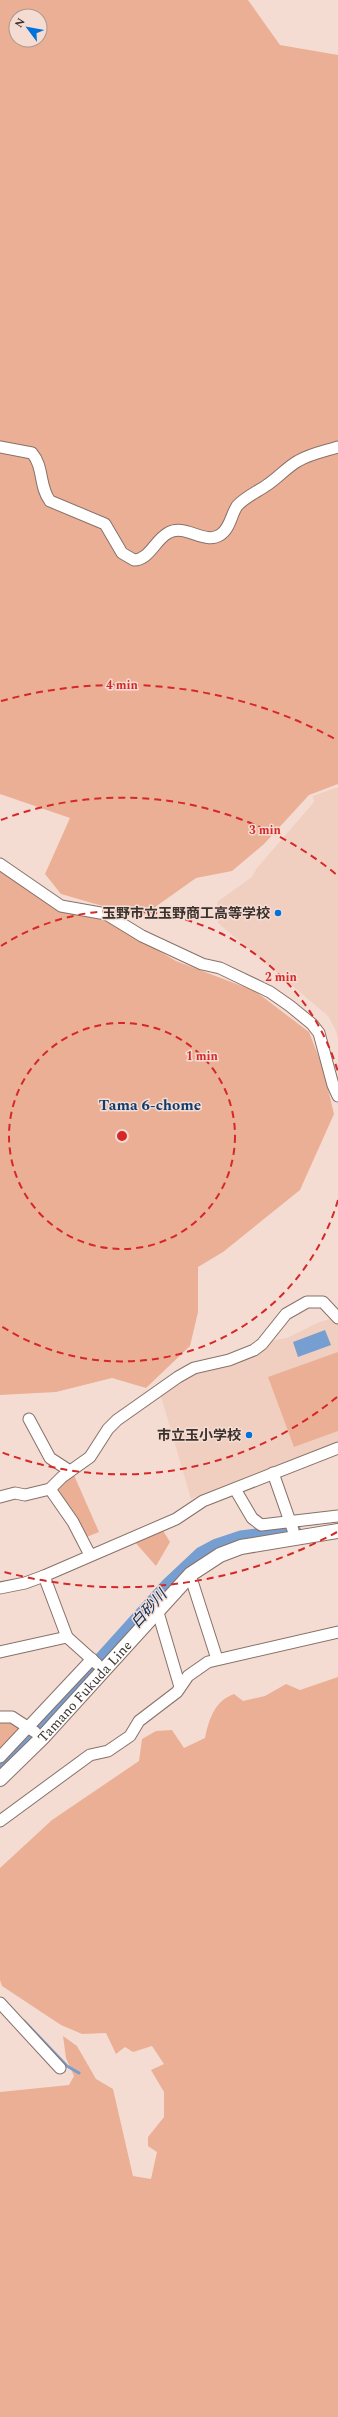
<svg xmlns="http://www.w3.org/2000/svg" width="338" height="2417" font-family="Spectral,'Noto Sans JP',serif">
  <rect width="100%" height="100%" fill="#f5dcd2"/>
  <g fill="#f0cfc1">
    <path d="M338,787V1038L335,1029L328,1016L218,923L217,902L252,877L257,868L314,802L313,796Z"/>
    <path d="M329,1319L338,1324V1442L191,1499L160,1393L198,1371L269,1341L287,1338L317,1323Z"/>
  </g>
  <g fill="#ebaf95" fill-rule="evenodd">
    <path d="M0,0H248L280,45L338,55V784L309,795L264,844L232,871L196,878L141,917L61,894L45,874L70,818L0,794ZM16,16H40V40H16Z"/>
    <path d="M0,868L30,887L40,899L63,912L99,916L176,961L255,991L309,1032L323,1068L334,1114L300,1190L223,1252L198,1267V1312L190,1346L146,1388L112,1378L56,1392L0,1395Z"/>
    <path d="M338,1352V1431L294,1447L268,1377Z"/>
    <path d="M73,1473L99,1532L84,1538L54,1491Z"/>
    <path d="M162,1529L170,1542L156,1566L133,1540Z"/>
    <path d="M338,1677V2417H0V2092L69,2085L74,2076L66,2058L63,2036L77,2046L96,2079L113,2089L133,2176L151,2179L157,2152L148,2146V2137L164,2117V2092L151,2070L164,2064L152,2046L133,2052L125,2047L116,2054L106,2033L82,2034L61,2025L2,1986L0,1980V1868L52,1820L139,1761L142,1739L156,1731L172,1730L184,1748L205,1738C209,1720 214,1701 234,1694L243,1701L265,1696L286,1684L300,1690Z"/>
    <path d="M9,1720L26,1728L0,1753V1721Z"/>
  </g>
  <path fill="#769ed0" d="M325,1330L331,1345L298,1357L293,1342Z"/>
  <g fill="none" stroke-linecap="round" stroke-linejoin="round">
    <path stroke="#769ed0" stroke-width="3" d="M24,2021L67,2066L79,2073"/>
    <path stroke="#769ed0" stroke-width="17" d="M0,1767L32,1738L169,1586L202,1555L217,1547L241,1539L293,1532"/>
    <defs>
      <g id="minor">
        <path d="M0,447L32,453C44,467 39,487 50,501L105,524L122,553L134,560C149,560 155,540 168,533C185,523 204,545 220,535C230,529 231,515 237,506C245,497 257,492 267,485C278,478 287,467 298,461C310,454 325,451 338,447"/>
        <path d="M0,864L61,906L106,914L142,936L202,964L220,968L270,992L290,1006L312,1024L319,1033L333,1085L338,1096"/>
        <path d="M29,1419L50,1458L70,1471"/>
        <path d="M273,1473L293,1530"/>
        <path d="M50,1489L73,1522L90,1555"/>
        <path d="M235,1489L252,1518L261,1525L338,1516"/>
        <path d="M0,1497L15,1493L25,1495L50,1489L62,1477L90,1457L108,1429L117,1420L178,1377L194,1368L229,1360L254,1350L262,1344L286,1314L307,1302H323L338,1318"/>
        <path d="M190,1575L217,1659"/>
        <path d="M44,1576L67,1637"/>
        <path d="M0,1588L25,1583L44,1576L176,1519L203,1501L338,1448"/>
        <path d="M157,1609L180,1687"/>
        <path d="M0,1652L67,1637L97,1664"/>
        <path d="M0,1717H12L35,1732"/>
        <path d="M0,1757L92,1659"/>
        <path d="M0,1821L90,1755L108,1751L130,1736L139,1721L177,1692L188,1676L208,1662L338,1632"/>
        <path d="M0,2003L60,2068"/>
      </g>
      <g id="major">
        <path id="s1" d="M0,1779L42,1738L191,1574L220,1555L241,1547L338,1531"/>
      </g>
    </defs>
    <use href="#minor" stroke="#877168" stroke-width="13"/>
    <use href="#major" stroke="#877168" stroke-width="16"/>
    <use href="#minor" stroke="#fff" stroke-width="11"/>
    <use href="#major" stroke="#fff" stroke-width="14"/>
  </g>
  <g fill="none" stroke="#d62828" stroke-width="2" stroke-dasharray="7 5">
    <circle cx="122" cy="1136" r="113"/>
    <path d="M338 1200A225 225 0 0 1 1 1326M1 946A225 225 0 0 1 338 1072"/>
    <path d="M337 1397A338 338 0 0 1 1 1452M1 820A338 338 0 0 1 337 875"/>
    <path d="M337 1532A451 451 0 0 1 1 1571M1 701A451 451 0 0 1 337 740"/>
  </g>
  <g fill="#0072d9" stroke="#f5dcd2" stroke-width="1.5">
    <circle cx="278" cy="913" r="4"/>
    <circle cx="249" cy="1435" r="4"/>
  </g>
  <g text-anchor="middle" dominant-baseline="central" stroke-width="3" stroke-linejoin="round" paint-order="stroke">
    <g font-size="14" font-weight="bold" fill="#3b312d" stroke="#f5dcd2" text-anchor="end">
      <text x="270" y="913">玉野市立玉野商工高等学校</text>
      <text x="241" y="1435">市立玉小学校</text>
    </g>
    <g font-size="14" fill="#3b312d" stroke="#f5dcd2">
      <text stroke="none"><textPath href="#s1" startOffset="122">Tamano Fukuda Line</textPath></text>
    </g>
    <g font-size="15" font-weight="bold" fill="#0e3c6e" stroke="#f5dcd2">
      <text x="150" y="1105">Tama 6-chome</text>
    </g>
    <g font-size="15" font-style="italic" fill="#073260" stroke="#f5dcd2">
      <text transform="translate(149 1609) rotate(-48)">白砂川</text>
    </g>
  </g>
  <circle cx="122" cy="1136" r="6" fill="#d62828" stroke="#f5dcd2" stroke-width="2"/>
  <g font-size="12" text-anchor="middle" font-weight="bold" fill="#d62828" stroke="#f5dcd2" stroke-width="3" stroke-linejoin="round" paint-order="stroke">
    <text x="122" y="689">4 min</text>
    <text x="265" y="834">3 min</text>
    <text x="281" y="981">2 min</text>
    <text x="202" y="1060">1 min</text>
  </g>
  <g transform="translate(28 28) rotate(302)"><circle r="19" fill="#f5dcd2" stroke="#ab9890"/>
  <path d="M0-3L7 15L0 10L-7 15Z" fill="#0072d9"/>
  <text y="-6" font-size="11" font-weight="bold" text-anchor="middle" fill="#3b312d">N</text>
  </g>
</svg>
